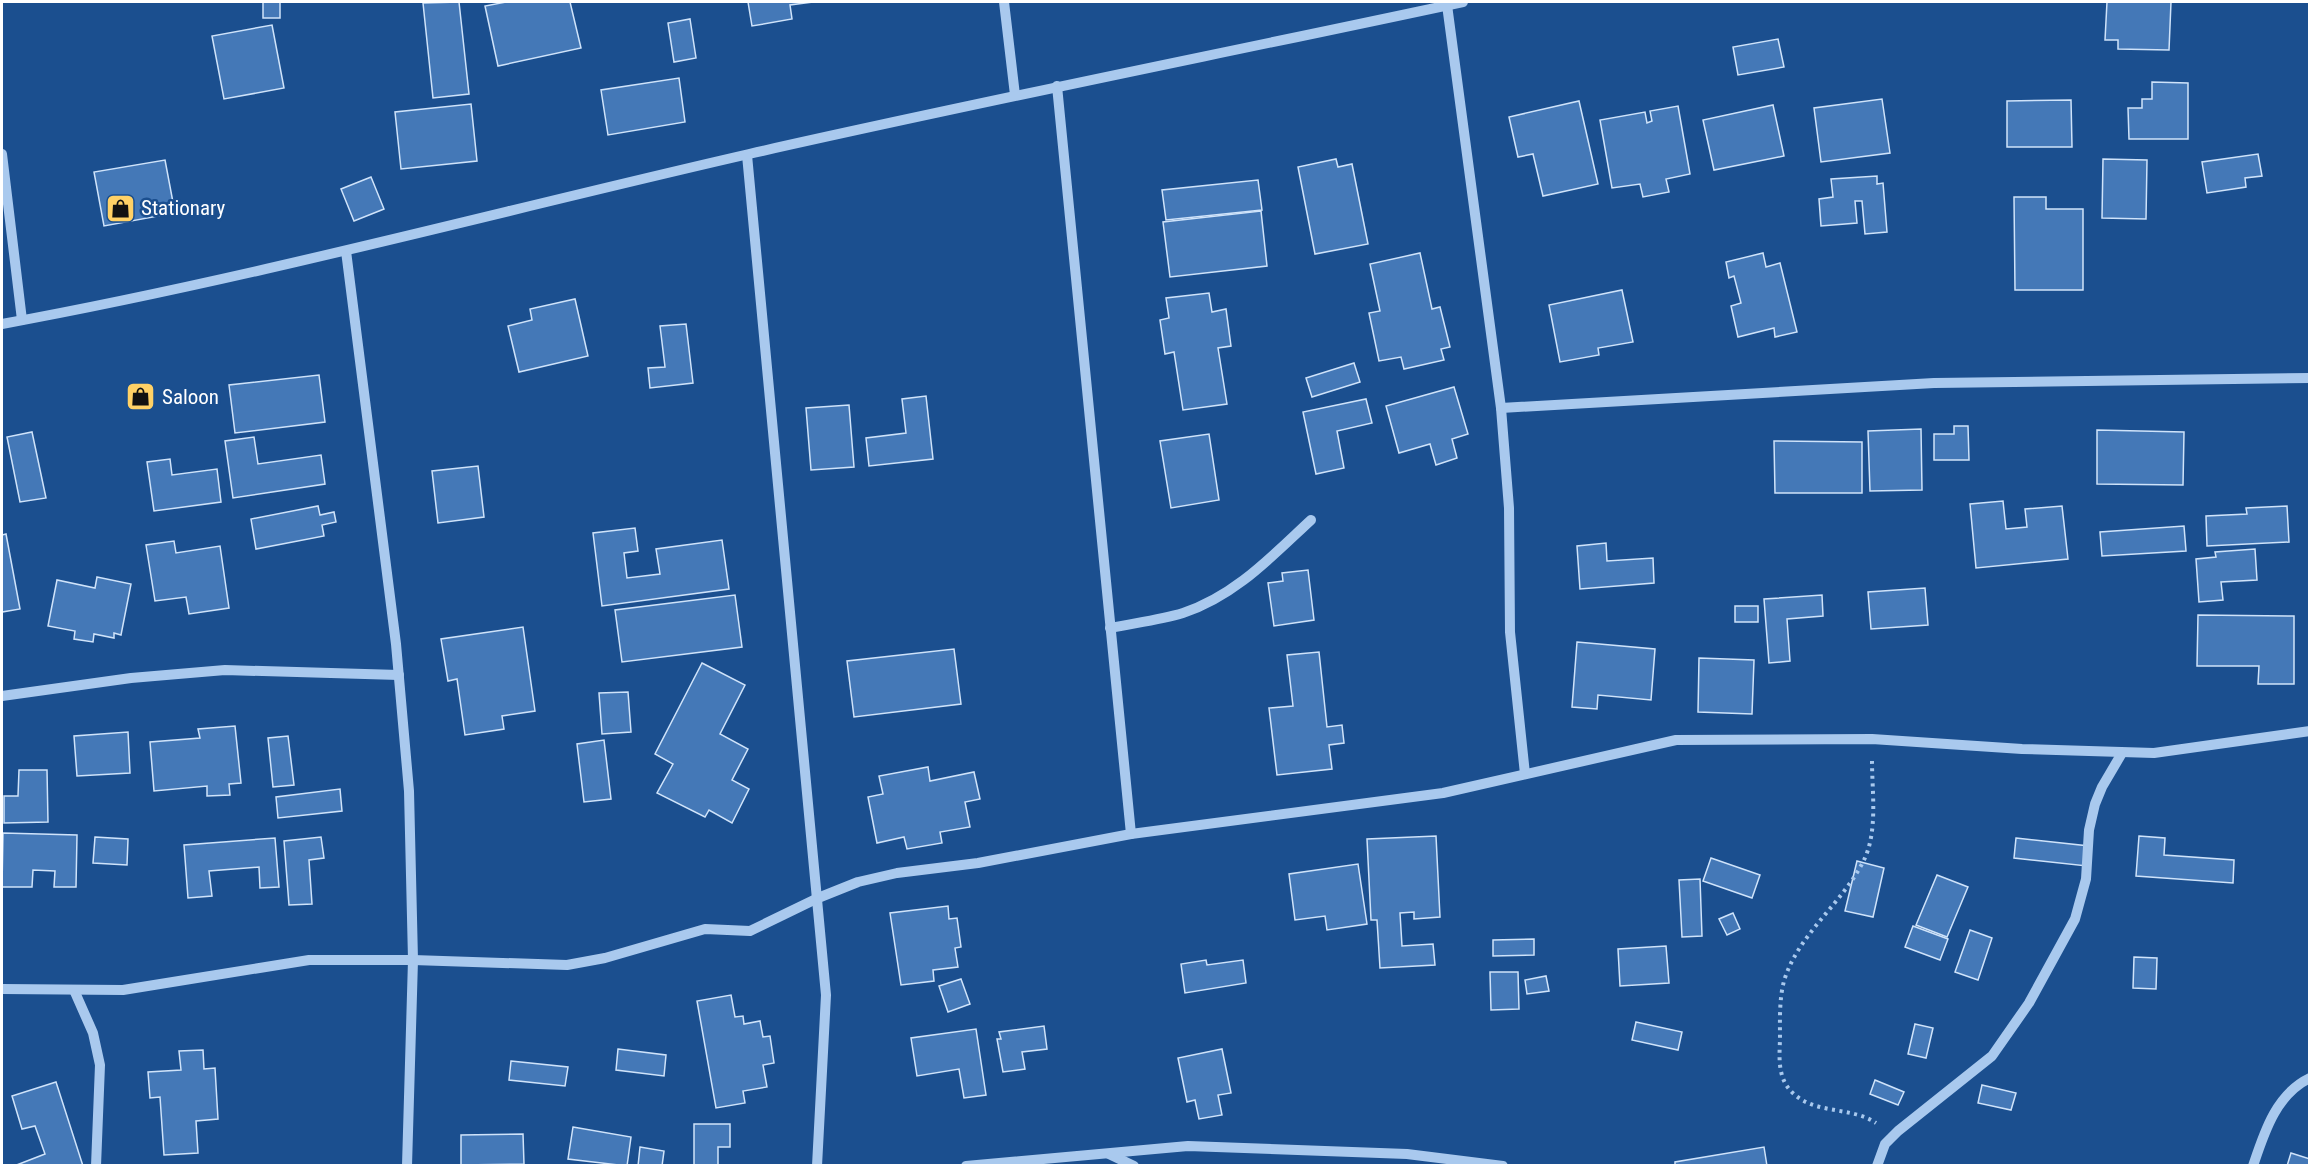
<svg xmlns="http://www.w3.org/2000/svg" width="2311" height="1167" font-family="'Roboto Condensed',sans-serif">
  <rect width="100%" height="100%" fill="#1b4f8f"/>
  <g fill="#4478b7" stroke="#cfe3fa" stroke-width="1.5">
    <rect x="263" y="2" width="17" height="16"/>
    <path d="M459,2L469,94L433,98L423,3Z"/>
    <path d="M506,2H570L581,48L498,66L485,6Z"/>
    <path d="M748,2H813L790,5L792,19L752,26Z"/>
    <path d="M2107,2H2171L2169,50L2118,49V40H2105Z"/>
    <path d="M690,19L696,58L674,62L668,23Z"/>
    <path d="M272,25L284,88L224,99L212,36Z"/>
    <path d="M1778,39L1784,67L1738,75L1733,47Z"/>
    <path d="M679,78L685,122L608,135L601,90Z"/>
    <path d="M2152,82L2188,83V139H2129L2128,108H2142V99H2152Z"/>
    <path d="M1882,99L1890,153L1821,162L1814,108Z"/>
    <path d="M2071,100L2072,147H2007V101Z"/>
    <path d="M1579,101L1598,184L1543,196L1533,154L1518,157L1509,117Z"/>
    <path d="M471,104L477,161L401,169L395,112Z"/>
    <path d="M1773,105L1784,156L1714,170L1703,120Z"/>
    <path d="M1678,106L1690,174L1666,179L1669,192L1643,197L1640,184L1612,188L1600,120L1645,112L1647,123L1652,121L1650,111Z"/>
    <path d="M2258,154L2262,176L2245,178L2246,187L2207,193L2202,162Z"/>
    <path d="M1336,159L1338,167L1352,164L1368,244L1315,254L1298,167Z"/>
    <path d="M2103,159L2147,160L2146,219L2102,218Z"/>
    <path d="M165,160L175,213L104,226L94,172Z"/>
    <path d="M1877,176V184L1883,183L1887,232L1865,234L1862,201H1855L1857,223L1821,226L1819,199L1833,197L1831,179Z"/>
    <path d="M371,177L384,209L354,221L341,189Z"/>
    <path d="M1258,180L1262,210L1166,220L1162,190Z"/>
    <path d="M2014,197H2046V209H2083V290H2015Z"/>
    <path d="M1261,211L1267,266L1170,277L1163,222Z"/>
    <path d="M1420,253L1432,309L1440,307L1450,347L1441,349L1444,360L1404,369L1401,357L1379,361L1369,313L1380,311L1370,264Z"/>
    <path d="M1763,253L1766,267L1780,263L1797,332L1775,337L1774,328L1738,337L1731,306L1741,303L1734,276L1729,278L1726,262Z"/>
    <path d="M1622,290L1633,342L1598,348L1599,355L1560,362L1549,305Z"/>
    <path d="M1209,293L1212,312L1226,309L1231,346L1218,348L1227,404L1183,410L1174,352L1165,354L1160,320L1169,318L1166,298Z"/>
    <path d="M575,299L588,356L519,372L508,326L532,320L530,309Z"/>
    <path d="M686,324L693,383L650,388L648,368L665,367L660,326Z"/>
    <path d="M1354,363L1360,382L1312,397L1306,378Z"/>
    <path d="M319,375L325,422L235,433L229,385Z"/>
    <path d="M1454,387L1468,434L1452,439L1457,458L1436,465L1430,444L1399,453L1386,406Z"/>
    <path d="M926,396L933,459L869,466L866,438L906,433L902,399Z"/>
    <path d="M1366,399L1372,423L1337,431L1344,468L1316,474L1303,412Z"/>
    <path d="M849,405L854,467L811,470L806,408Z"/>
    <path d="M1954,426H1968L1969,460H1934V434H1954Z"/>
    <path d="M1921,429L1922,490L1870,491L1868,431Z"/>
    <path d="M2097,430L2184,432L2183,485L2097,484Z"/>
    <path d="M32,432L46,498L20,502L7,437Z"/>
    <path d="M1209,434L1219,500L1171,508L1160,441Z"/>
    <path d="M254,437L258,464L321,455L325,484L233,498L225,441Z"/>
    <path d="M1774,441L1862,442V493H1775Z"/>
    <path d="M170,459L172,475L217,469L221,502L154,511L147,462Z"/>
    <path d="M478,466L484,517L438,523L432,471Z"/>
    <path d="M2003,501L2006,529L2027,527L2025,509L2062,506L2068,559L1976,568L1970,504Z"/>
    <path d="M318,506L320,515L334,512L336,522L322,525L324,536L256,549L251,519Z"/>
    <path d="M2287,506L2289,542L2207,546L2206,516L2247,514L2246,508Z"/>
    <path d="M2184,526L2186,551L2102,556L2100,532Z"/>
    <path d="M635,528L638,551L624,553L627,578L660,574L656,549L722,540L729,589L602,606L593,533Z"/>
    <path d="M6,534L20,609L2,612V535Z"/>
    <path d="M174,541L176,553L220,546L229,608L189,614L186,597L155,601L146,545Z"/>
    <path d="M1606,543L1607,561L1653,558L1654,583L1580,589L1577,546Z"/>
    <path d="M2255,549L2257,580L2221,582L2223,600L2199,602L2196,559L2216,557L2215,552Z"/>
    <path d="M1308,570L1314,620L1274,626L1268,583L1283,581L1282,573Z"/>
    <path d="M97,577L131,584L121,635L114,633V638L94,634L93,642L74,639L75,631L48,626L57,580L95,588Z"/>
    <path d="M1925,588L1928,625L1871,629L1868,592Z"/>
    <path d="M735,595L742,647L622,662L615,610Z"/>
    <path d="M1822,595L1823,616L1787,619L1790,661L1769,663L1764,599Z"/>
    <rect x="1735" y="606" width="23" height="16"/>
    <path d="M2198,615L2294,616V684H2258L2259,666H2197Z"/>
    <path d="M523,627L535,711L502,716L504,729L465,735L457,679L448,681L441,639Z"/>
    <path d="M1577,642L1655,649L1651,700L1598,695L1597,709L1572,707Z"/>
    <path d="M954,649L961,704L854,717L847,661Z"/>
    <path d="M1319,652L1327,727L1342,725L1344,743L1329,745L1332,769L1277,775L1269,708L1293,706L1287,655Z"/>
    <path d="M1699,658L1754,660L1752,714L1698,712Z"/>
    <path d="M702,663L745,685L720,734L748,749L732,780L749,789L732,823L709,810L705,817L657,793L673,764L655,754Z"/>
    <path d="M628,692L631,732L602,734L599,693Z"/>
    <path d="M235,726L241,783L229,784L230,795L207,796V786L154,791L150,742L200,738L198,729Z"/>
    <path d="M128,732L130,773L77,776L74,736Z"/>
    <path d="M288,736L294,785L273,787L268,738Z"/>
    <path d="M604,740L611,799L584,802L577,744Z"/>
    <path d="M928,767L930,781L974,772L980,799L965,802L970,827L940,832L942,843L907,849L904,837L877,843L868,797L883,794L879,776Z"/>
    <path d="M19,770H47L48,822L4,823V796H18Z"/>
    <path d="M340,789L342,811L278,818L276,797Z"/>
    <path d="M3,833L77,835L76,887H54L55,871L33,870L32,887H2Z"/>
    <path d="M1436,836L1440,917L1414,919V912L1400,913L1402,946L1433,944L1435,965L1380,968L1377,920H1371L1367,839Z"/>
    <path d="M2139,836L2165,838L2164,855L2234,860L2233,883L2136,876Z"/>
    <path d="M95,837L128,839L127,865L93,863Z"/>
    <path d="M321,837L324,858L309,860L312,904L289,905L284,841Z"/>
    <path d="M275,838L279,887L260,888L259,867L209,871L212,896L188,898L184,845Z"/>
    <path d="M2016,838L2089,846L2087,866L2014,858Z"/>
    <path d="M1711,858L1760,875L1752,898L1703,881Z"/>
    <path d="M1857,861L1884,868L1873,917L1845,911Z"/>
    <path d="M1358,864L1367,924L1327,930L1325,916L1295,920L1289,874Z"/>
    <path d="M1937,875L1968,887L1947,937L1916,925Z"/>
    <path d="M1700,879L1702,936L1682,937L1679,880Z"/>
    <path d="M948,906L949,919L957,918L961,947L955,948L958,967L933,970L934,981L901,985L890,913Z"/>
    <path d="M1733,913L1740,929L1727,935L1719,919Z"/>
    <path d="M1913,926L1948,939L1940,960L1905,947Z"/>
    <path d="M1970,930L1992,938L1978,980L1955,972Z"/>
    <path d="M1534,939V955L1493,956V940Z"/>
    <path d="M1666,946L1669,983L1620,986L1618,949Z"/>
    <path d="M2134,957L2157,958L2156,989L2133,988Z"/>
    <path d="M1206,960L1207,965L1243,960L1246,983L1185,993L1181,964Z"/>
    <path d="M1490,972H1518L1519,1009L1491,1010Z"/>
    <path d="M1546,976L1549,991L1527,994L1525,980Z"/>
    <path d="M961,979L970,1004L948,1012L939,986Z"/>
    <path d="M731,995L735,1017L743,1016L744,1024L760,1021L763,1037L770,1036L774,1063L763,1065L767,1087L743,1091L745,1103L716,1108L697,1001Z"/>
    <path d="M1636,1022L1682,1032L1678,1050L1632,1040Z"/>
    <path d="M1915,1024L1933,1028L1926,1058L1908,1054Z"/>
    <path d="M1044,1026L1047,1049L1022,1052L1025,1069L1003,1072L997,1039H1001L999,1032Z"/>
    <path d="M976,1029L986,1095L964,1098L959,1069L917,1076L911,1038Z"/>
    <path d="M618,1049L666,1055L664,1076L616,1070Z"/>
    <path d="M1222,1049L1231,1093L1218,1095L1222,1115L1199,1119L1195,1100L1187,1102L1178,1058Z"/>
    <path d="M203,1050L204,1069L215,1068L218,1119L196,1121L198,1153L164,1155L160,1097L150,1098L148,1072L181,1070L179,1051Z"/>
    <path d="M511,1061L568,1067L565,1086L509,1080Z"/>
    <path d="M1875,1080L1904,1092L1898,1105L1870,1094Z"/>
    <path d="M56,1082L83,1166H14L45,1154L35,1126L22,1129L12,1096Z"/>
    <path d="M1982,1085L2016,1093L2011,1110L1978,1103Z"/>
    <path d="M694,1124H730V1147H718V1166H694Z"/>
    <path d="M573,1127L631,1137L627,1166L568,1159Z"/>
    <path d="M523,1134L524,1164L461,1165V1135Z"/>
    <path d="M640,1147L664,1151L662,1166H638Z"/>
    <path d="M1764,1147L1767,1166H1675V1162Z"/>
    <path d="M2291,1153L2310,1159V1166H2287Z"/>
  </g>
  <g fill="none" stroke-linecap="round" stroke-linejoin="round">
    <path stroke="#a9c9ee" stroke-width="4" stroke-dasharray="3 4.5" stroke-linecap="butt" d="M1872,761C1872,792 1878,831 1864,860C1843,903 1798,934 1784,981C1779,1000 1780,1021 1780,1040C1779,1061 1778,1081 1795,1095C1817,1114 1853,1107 1876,1123"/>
    <g stroke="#a9c9ee" stroke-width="10">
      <path d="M1004,2L1015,95"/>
      <path d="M1447,5L1501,408L1509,508L1510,632L1525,774"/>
      <path d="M1057,86L1131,834"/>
      <path d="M2,154L22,320"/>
      <path d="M747,155L826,995L817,1166"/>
      <path d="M346,251L396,644L409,791L413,960L407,1166"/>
      <path d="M2,324C253,278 500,211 749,154C987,100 1225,53 1463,2"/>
      <path d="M1501,408L1934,383L2310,378"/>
      <path d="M1110,628C1134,623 1160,620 1183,613C1235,596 1272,556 1311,520"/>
      <path d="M2,696L131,678L225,670L399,675"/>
      <path d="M2,989L123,990L309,960H413L567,965L605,958L705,929L750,931L818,898L858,882L897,873L978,863L1131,834L1443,793L1676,740L1872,739L2022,749L2154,753L2310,731"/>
      <path d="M74,990L93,1033L100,1065L96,1166"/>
      <path d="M1109,1154L1134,1166"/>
      <path d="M966,1166L1188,1146L1407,1154L1503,1166"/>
      <path d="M1877,1166L1885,1144L1898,1131L1992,1056L2029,1003L2075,919L2086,879L2089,830L2095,804L2102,787L2122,753"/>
      <path d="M2253,1166C2264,1133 2276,1094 2310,1078"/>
    </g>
  </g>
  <defs>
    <symbol id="shop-square" viewBox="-11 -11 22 22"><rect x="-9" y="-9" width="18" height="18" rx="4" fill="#ffd166" stroke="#1b4f8f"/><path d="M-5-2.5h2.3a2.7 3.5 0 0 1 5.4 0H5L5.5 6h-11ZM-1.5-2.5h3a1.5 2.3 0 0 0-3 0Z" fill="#111"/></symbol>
  </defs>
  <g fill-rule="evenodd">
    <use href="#shop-square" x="104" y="192" width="33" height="33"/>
    <use href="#shop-square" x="124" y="380" width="33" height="33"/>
  </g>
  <g text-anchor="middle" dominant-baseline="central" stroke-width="5" stroke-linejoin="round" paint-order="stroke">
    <g font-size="21" fill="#fff" stroke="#1b4f8f" text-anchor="start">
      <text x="141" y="208">Stationary</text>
      <text x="162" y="397">Saloon</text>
    </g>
  </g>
  <rect width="2311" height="1167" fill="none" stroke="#ffffff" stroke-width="6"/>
</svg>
